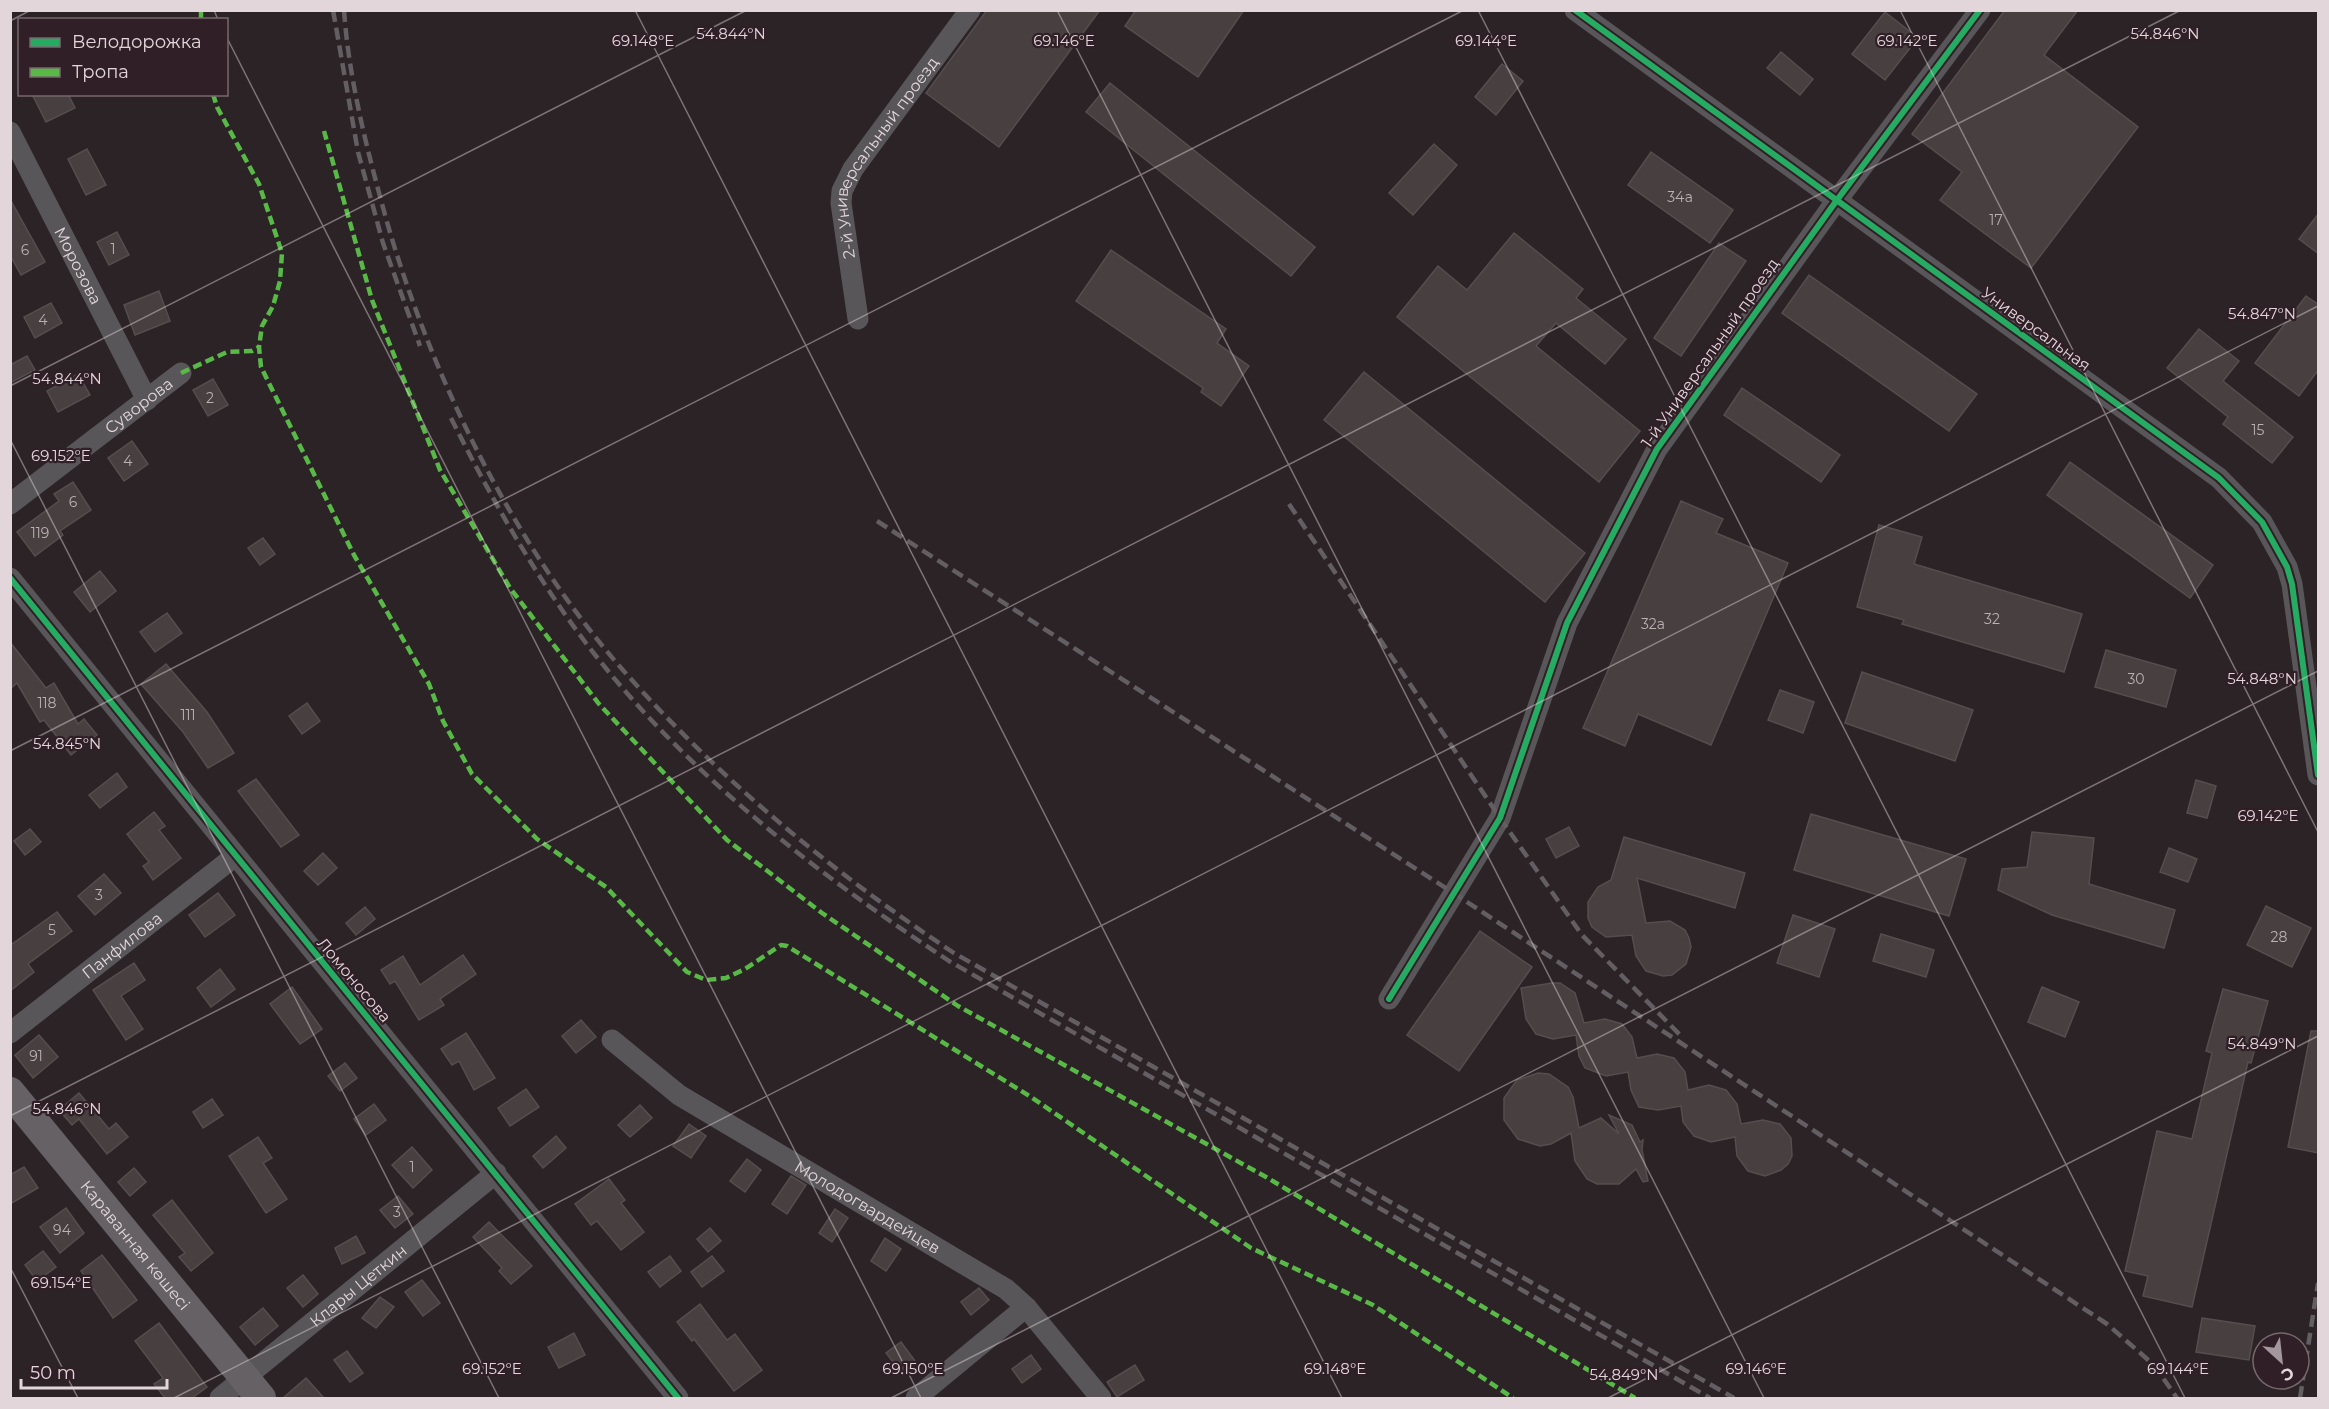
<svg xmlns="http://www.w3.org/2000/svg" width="2329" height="1409" font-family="Montserrat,sans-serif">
  <rect width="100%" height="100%" fill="#2c2327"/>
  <g fill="#473f40" stroke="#554d4e" stroke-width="1.5">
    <path d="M987,10H1100L999,147L926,93Z"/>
    <path d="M1136,10H1244L1198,77L1125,26Z"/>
    <path d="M2005,10H2078L2044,55L2138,127L2031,268L1940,200L1962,172L1912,134Z"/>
    <path d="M1885,12L1918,38L1885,80L1852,54Z"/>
    <path d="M1781,52L1813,79L1800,95L1767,68Z"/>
    <path d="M1502,64L1523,81L1496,115L1475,97Z"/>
    <path d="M1110,83L1315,247L1291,276L1086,112Z"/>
    <path d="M32,94H68L75,108L46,122Z"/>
    <path d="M1434,144L1457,165L1413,215L1389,193Z"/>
    <path d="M87,149L106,185L86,195L68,159Z"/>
    <path d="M1651,152L1733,210L1710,243L1628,185Z"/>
    <path d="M10,199L45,262L21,275L10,255Z"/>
    <path d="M2319,213V254L2299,239Z"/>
    <path d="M117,232L129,255L109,265L97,242Z"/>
    <path d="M1514,233L1583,289L1576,298L1626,339L1605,364L1556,323L1536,346L1640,431L1599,482L1397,317L1438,266L1467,290Z"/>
    <path d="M1719,243L1746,261L1681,356L1654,338Z"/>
    <path d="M1111,250L1226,329L1217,343L1249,366L1221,406L1201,392L1203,388L1076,301Z"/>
    <path d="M1809,275L1977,394L1949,431L1782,313Z"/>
    <path d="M159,291L170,321L135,335L124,305Z"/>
    <path d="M2306,296L2319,305V369L2299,396L2255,363Z"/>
    <path d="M51,303L62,323L35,338L24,317Z"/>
    <path d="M2199,329L2239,361L2223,381L2293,437L2272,463L2223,424L2228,417L2167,368Z"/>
    <path d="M27,356L35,370L10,383V365Z"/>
    <path d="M1364,372L1585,553L1545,602L1324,420Z"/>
    <path d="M78,374L90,395L58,412L47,391Z"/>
    <path d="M213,379L228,405L208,416L193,390Z"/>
    <path d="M1742,388L1840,455L1821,482L1724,415Z"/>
    <path d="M132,441L148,464L124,481L108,458Z"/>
    <path d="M2070,462L2213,565L2190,598L2047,495Z"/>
    <path d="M73,482L91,510L60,531L63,535L35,556L17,532L59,501L54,494Z"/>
    <path d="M1681,501L1723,519L1716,533L1788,563L1711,745L1638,714L1625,746L1583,728Z"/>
    <path d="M1879,525L1922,537L1914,564L2082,614L2064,672L1902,624L1904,620L1857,607Z"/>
    <path d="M263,538L275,554L260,565L248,548Z"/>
    <path d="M100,571L116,591L90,612L74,592Z"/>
    <path d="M167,613L182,633L155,652L140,632Z"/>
    <path d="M10,642L46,688L54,683L78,724L84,719L97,735L71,755L44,720L40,722L17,683L10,689Z"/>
    <path d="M2106,650L2176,670L2166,707L2095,687Z"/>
    <path d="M166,664L207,712L234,753L208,768L183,732L141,684Z"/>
    <path d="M1862,672L1973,710L1955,761L1845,723Z"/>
    <path d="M1780,690L1814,702L1803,733L1768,720Z"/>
    <path d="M307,703L320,721L302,734L289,716Z"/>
    <path d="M117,773L127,787L100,808L89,795Z"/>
    <path d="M256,779L299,835L281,847L238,791Z"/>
    <path d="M2196,780L2216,786L2207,818L2187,813Z"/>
    <path d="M154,812L165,826L159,830L181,858L153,880L143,866L149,862L127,834Z"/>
    <path d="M1811,814L1966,859L1949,916L1794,870Z"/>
    <path d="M1569,827L1579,846L1556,858L1546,839Z"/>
    <path d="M30,829L41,842L25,855L14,841Z"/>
    <path d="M2032,832L2094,838L2089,884L2175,910L2164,948L2052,915L1998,890L2002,869L2027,867Z"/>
    <path d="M1624,837L1745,873L1735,908L1637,878L1646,923L1670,921L1685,930L1689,938L1691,947L1686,964L1672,975L1663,976L1646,971L1636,956L1632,935L1606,937L1592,927L1588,918V902L1598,887L1611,880Z"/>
    <path d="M2169,848L2197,859L2188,882L2160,872Z"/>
    <path d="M323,853L337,868L318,885L304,871Z"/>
    <path d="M104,874L121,893L95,915L78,896Z"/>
    <path d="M218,893L235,915L205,937L189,915Z"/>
    <path d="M2266,906L2311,928L2292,967L2247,945Z"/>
    <path d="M365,907L375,919L356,935L346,923Z"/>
    <path d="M57,912L72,931L28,964L34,972L10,991V942L12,944Z"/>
    <path d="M1793,915L1835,929L1819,977L1777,963Z"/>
    <path d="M1480,931L1532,967L1459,1071L1407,1035Z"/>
    <path d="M1881,934L1934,950L1926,977L1873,961Z"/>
    <path d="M463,955L476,974L440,999L444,1005L419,1020L395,981L390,984L381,970L403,956L420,985Z"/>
    <path d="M134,963L145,980L121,996L143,1029L126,1040L93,990Z"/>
    <path d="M220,969L235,989L211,1007L197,988Z"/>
    <path d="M1552,983H1560L1575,993L1584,1023L1605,1019L1622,1024L1632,1037L1637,1058L1657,1054L1674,1058L1685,1072L1688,1090L1709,1085L1726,1090L1737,1104L1741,1124L1763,1120L1780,1124L1791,1138L1792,1156L1788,1164L1781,1170L1765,1176L1748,1171L1737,1156L1735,1137L1711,1142L1694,1136L1683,1122L1681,1106L1658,1110L1639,1107L1631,1090L1628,1072L1606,1076L1585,1068L1579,1056L1576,1035L1553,1039L1536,1034L1526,1019L1521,988Z"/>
    <path d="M292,987L322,1029L300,1044L270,1004Z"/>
    <path d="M2042,987L2079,1002L2065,1037L2028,1022Z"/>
    <path d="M2223,989L2268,1001L2251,1063L2248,1062L2192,1307L2143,1296L2148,1276L2125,1271L2157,1131L2192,1139L2212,1053L2206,1051Z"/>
    <path d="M581,1020L596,1037L576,1053L562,1036Z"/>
    <path d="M2311,1031H2319V1153L2288,1147Z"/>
    <path d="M466,1033L495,1078L474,1090L459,1061L452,1065L441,1049Z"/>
    <path d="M39,1035L58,1057L33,1078L15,1055Z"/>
    <path d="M345,1063L357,1078L340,1091L328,1076Z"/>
    <path d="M1538,1073L1549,1074L1568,1087L1573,1097L1579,1128L1601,1118L1619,1134L1609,1115L1632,1125L1640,1142L1643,1140L1642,1150L1648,1181L1643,1182L1636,1169L1619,1184H1597L1587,1179L1575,1161L1571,1133L1551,1144L1540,1146L1518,1139L1504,1120V1098L1517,1080Z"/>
    <path d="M526,1089L539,1107L510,1126L498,1108Z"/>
    <path d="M79,1093L109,1129L116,1123L128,1137L107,1154L79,1119L72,1125L59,1110Z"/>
    <path d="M212,1099L223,1115L203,1128L193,1112Z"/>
    <path d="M374,1104L386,1120L366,1135L354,1119Z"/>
    <path d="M640,1105L652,1118L630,1137L618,1125Z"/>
    <path d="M689,1124L706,1136L691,1158L673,1146Z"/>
    <path d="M556,1136L566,1148L543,1168L533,1156Z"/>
    <path d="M258,1137L272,1158L263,1163L287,1199L266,1213L229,1156Z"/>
    <path d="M412,1147L432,1170L413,1188L392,1165Z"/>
    <path d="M747,1159L761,1170L745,1192L730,1181Z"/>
    <path d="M24,1167L38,1188L10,1204V1175Z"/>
    <path d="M134,1168L146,1182L130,1196L118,1182Z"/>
    <path d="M791,1176L806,1185L787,1214L772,1204Z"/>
    <path d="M609,1179L625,1200L621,1203L644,1232L621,1250L597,1221L591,1225L575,1204Z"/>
    <path d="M398,1196L413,1214L395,1228L380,1210Z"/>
    <path d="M172,1200L213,1253L191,1271L179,1257L185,1253L153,1215Z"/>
    <path d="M66,1208L84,1233L60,1253L40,1227Z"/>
    <path d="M835,1209L848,1218L832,1242L819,1233Z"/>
    <path d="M489,1222L532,1266L511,1284L499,1271L502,1268L473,1237Z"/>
    <path d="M710,1228L721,1241L708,1252L697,1239Z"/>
    <path d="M356,1236L365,1253L342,1264L335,1248Z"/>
    <path d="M885,1238L901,1249L886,1271L871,1261Z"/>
    <path d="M43,1251L56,1267L37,1281L25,1265Z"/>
    <path d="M102,1255L137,1300L113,1318L81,1271Z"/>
    <path d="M670,1256L681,1271L660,1287L648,1272Z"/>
    <path d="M712,1256L724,1271L702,1287L691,1272Z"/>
    <path d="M303,1275L318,1294L303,1307L287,1288Z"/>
    <path d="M422,1280L440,1303L423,1316L405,1292Z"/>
    <path d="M979,1288L989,1300L971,1315L961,1302Z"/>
    <path d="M380,1297L394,1307L376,1328L362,1318Z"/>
    <path d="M700,1304L727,1340L735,1334L762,1370L734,1391L694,1339L692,1341L677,1322Z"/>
    <path d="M263,1308L278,1326L255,1345L240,1327Z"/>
    <path d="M2202,1318L2255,1326L2249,1360L2196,1352Z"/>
    <path d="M159,1323L207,1387L192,1398H165L154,1384L163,1378L135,1341Z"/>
    <path d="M574,1333L585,1355L559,1368L548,1347Z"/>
    <path d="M901,1342L918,1365L903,1375L886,1353Z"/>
    <path d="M347,1351L363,1373L350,1382L334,1360Z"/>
    <path d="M1031,1355L1041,1369L1022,1383L1012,1369Z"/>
    <path d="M1135,1365L1144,1380L1117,1397L1107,1382Z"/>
    <path d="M306,1378L324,1398H283Z"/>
  </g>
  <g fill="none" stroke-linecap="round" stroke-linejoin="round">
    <g stroke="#595659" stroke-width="21">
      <path d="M1575,10L2219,478L2262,522L2287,567L2292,584L2318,775"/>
      <path id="s1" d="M10,132L147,400"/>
      <path id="s2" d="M858,319L841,203L842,191L853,169L970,10"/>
      <path id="s3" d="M10,504L181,373"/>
      <path d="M10,578C231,853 456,1124 678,1398"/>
      <path d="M1389,999L1500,818L1567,623L1657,449L1837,200L1980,10"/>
      <path id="s4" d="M10,1033L234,857"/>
      <path id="s5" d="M612,1040L679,1095L1006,1289L1026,1307L1101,1398"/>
      <path id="s6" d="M220,1398L496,1173"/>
      <path d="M916,1398L1026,1307"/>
    </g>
    <path stroke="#656164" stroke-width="30" id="s7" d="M10,1092L261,1398"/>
    <g stroke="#635e61" stroke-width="4.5" stroke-dasharray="12 6" stroke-linecap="butt">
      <path d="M333,10L358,152L383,243L420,346"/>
      <path d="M344,10C349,82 368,153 387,222C432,378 514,546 622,669C719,779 832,872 954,953L1734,1398"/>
      <path d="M451,418C484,484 520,549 562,610C662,755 804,865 949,961L1710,1398"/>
      <path d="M1289,504L1500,818L1582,935L1683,1038"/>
      <path d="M877,521L1455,894L2107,1324L2154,1365L2177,1398"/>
      <path d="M2300,1398L2318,1283"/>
    </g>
    <g stroke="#58b947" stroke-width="4.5" stroke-dasharray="9 4.5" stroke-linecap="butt">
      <path d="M201,20V10"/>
      <path d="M213,94L217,107L259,184L282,253L280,281L273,306L262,326L259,347L261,367L354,555L429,684L443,721L472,774L537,839L606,887L687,972L706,980L726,978L745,969L781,945L787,946L1031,1097L1251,1248L1373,1305L1513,1398"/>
      <path d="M324,131L372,300L440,470L510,588L599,704L727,840L822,913L958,1006L1266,1177L1635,1398"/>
      <path d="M181,373L227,352L252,351L259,347"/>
    </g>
    <defs>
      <g id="cycleway">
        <path d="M1575,10L2219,478L2262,522L2287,567L2292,584L2318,775"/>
        <path d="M10,578C231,853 456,1124 678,1398"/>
        <path d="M1389,999L1500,818L1567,623L1657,449L1837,200L1980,10"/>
      </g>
    </defs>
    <use href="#cycleway" stroke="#301f26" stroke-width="10"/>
    <use href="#cycleway" stroke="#26ab63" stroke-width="6"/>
  </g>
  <path fill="none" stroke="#e2d6da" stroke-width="1.5" stroke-opacity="0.45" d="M214,10L218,20M635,10L1342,1398M1057,10L1764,1398M1478,10L2185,1398M1900,10L2318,832M10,21L31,10M226,36L921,1398M10,386L747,10M10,439L499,1398M10,751L1464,10M10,1116L2181,10M10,1267L78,1398M174,1398L2318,306M891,1398L2318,671M1608,1398L2318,1036"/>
  <g text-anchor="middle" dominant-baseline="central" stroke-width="4.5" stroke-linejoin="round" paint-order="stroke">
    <g font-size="14" fill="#bbb0b4">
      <text x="1680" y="197">34а</text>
      <text x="1996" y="220">17</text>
      <text x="113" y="249">1</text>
      <text x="25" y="250">6</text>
      <text x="43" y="320">4</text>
      <text x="210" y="398">2</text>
      <text x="2258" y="430">15</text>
      <text x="128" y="461">4</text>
      <text x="73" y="502">6</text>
      <text x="40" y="533">119</text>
      <text x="1992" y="619">32</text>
      <text x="1653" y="624">32а</text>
      <text x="2136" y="679">30</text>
      <text x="47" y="703">118</text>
      <text x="188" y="715">111</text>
      <text x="99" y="895">3</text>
      <text x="52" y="930">5</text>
      <text x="2279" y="937">28</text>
      <text x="36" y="1056">91</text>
      <text x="412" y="1167">1</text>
      <text x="397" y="1212">3</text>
      <text x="62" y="1230">94</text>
    </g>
    <g font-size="16" fill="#e2d6da" stroke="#301f26">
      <text stroke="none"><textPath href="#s2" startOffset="176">2-й Универсальный проезд</textPath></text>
      <text stroke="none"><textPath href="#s1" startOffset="150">Морозова</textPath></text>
      <text transform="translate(2036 329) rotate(36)">Универсальная</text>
      <text transform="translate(1710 353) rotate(-55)">1-й Универсальный проезд</text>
      <text stroke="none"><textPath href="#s3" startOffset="162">Суворова</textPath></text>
      <text stroke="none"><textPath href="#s4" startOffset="142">Панфилова</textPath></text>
      <text transform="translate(354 980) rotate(50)">Ломоносова</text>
      <text stroke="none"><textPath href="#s5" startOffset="306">Молодогвардейцев</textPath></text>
      <text stroke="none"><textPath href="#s7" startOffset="198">Караванная көшесі</textPath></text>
      <text stroke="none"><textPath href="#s6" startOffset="178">Клары Цеткин</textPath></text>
    </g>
  </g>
  <g font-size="15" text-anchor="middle" fill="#e2d6da" stroke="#301f26" stroke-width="4.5" stroke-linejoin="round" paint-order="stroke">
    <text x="731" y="39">54.844°N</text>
    <text x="2165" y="39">54.846°N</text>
    <text x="643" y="46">69.148°E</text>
    <text x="1064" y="46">69.146°E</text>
    <text x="1486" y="46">69.144°E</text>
    <text x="1907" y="46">69.142°E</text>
    <text x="2262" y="319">54.847°N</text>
    <text x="67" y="384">54.844°N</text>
    <text x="61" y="461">69.152°E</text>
    <text x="2262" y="684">54.848°N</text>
    <text x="67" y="749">54.845°N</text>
    <text x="2268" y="821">69.142°E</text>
    <text x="2262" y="1049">54.849°N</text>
    <text x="67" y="1114">54.846°N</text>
    <text x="61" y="1288">69.154°E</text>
    <text x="492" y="1374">69.152°E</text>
    <text x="913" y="1374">69.150°E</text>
    <text x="1335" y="1374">69.148°E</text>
    <text x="1756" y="1374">69.146°E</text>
    <text x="2178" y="1374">69.144°E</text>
    <text x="1624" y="1380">54.849°N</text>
  </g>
  <rect width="2329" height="1409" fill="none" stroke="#e2d6da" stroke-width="24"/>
  <rect x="18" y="18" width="210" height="78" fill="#301f26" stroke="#77686e" stroke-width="1.5"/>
  <rect x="30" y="38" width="30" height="9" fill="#26ab63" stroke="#77686e" stroke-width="1.5"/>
  <text x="72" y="48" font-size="18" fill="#e2d6da">Велодорожка</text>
  <rect x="30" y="68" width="30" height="9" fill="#58b947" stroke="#77686e" stroke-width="1.5"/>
  <text x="72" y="78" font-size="18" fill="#e2d6da">Тропа</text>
  <g transform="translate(2281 1361) rotate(153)"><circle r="28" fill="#301f26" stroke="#77686e" stroke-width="1.5"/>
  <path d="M0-4.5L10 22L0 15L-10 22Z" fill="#a2979b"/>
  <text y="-9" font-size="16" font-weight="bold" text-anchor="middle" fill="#e2d6da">С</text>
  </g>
  <path d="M21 1379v9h146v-9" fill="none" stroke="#e2d6da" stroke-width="3"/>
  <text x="30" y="1379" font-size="18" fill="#e2d6da" stroke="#301f26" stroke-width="4.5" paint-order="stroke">50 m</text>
</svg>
